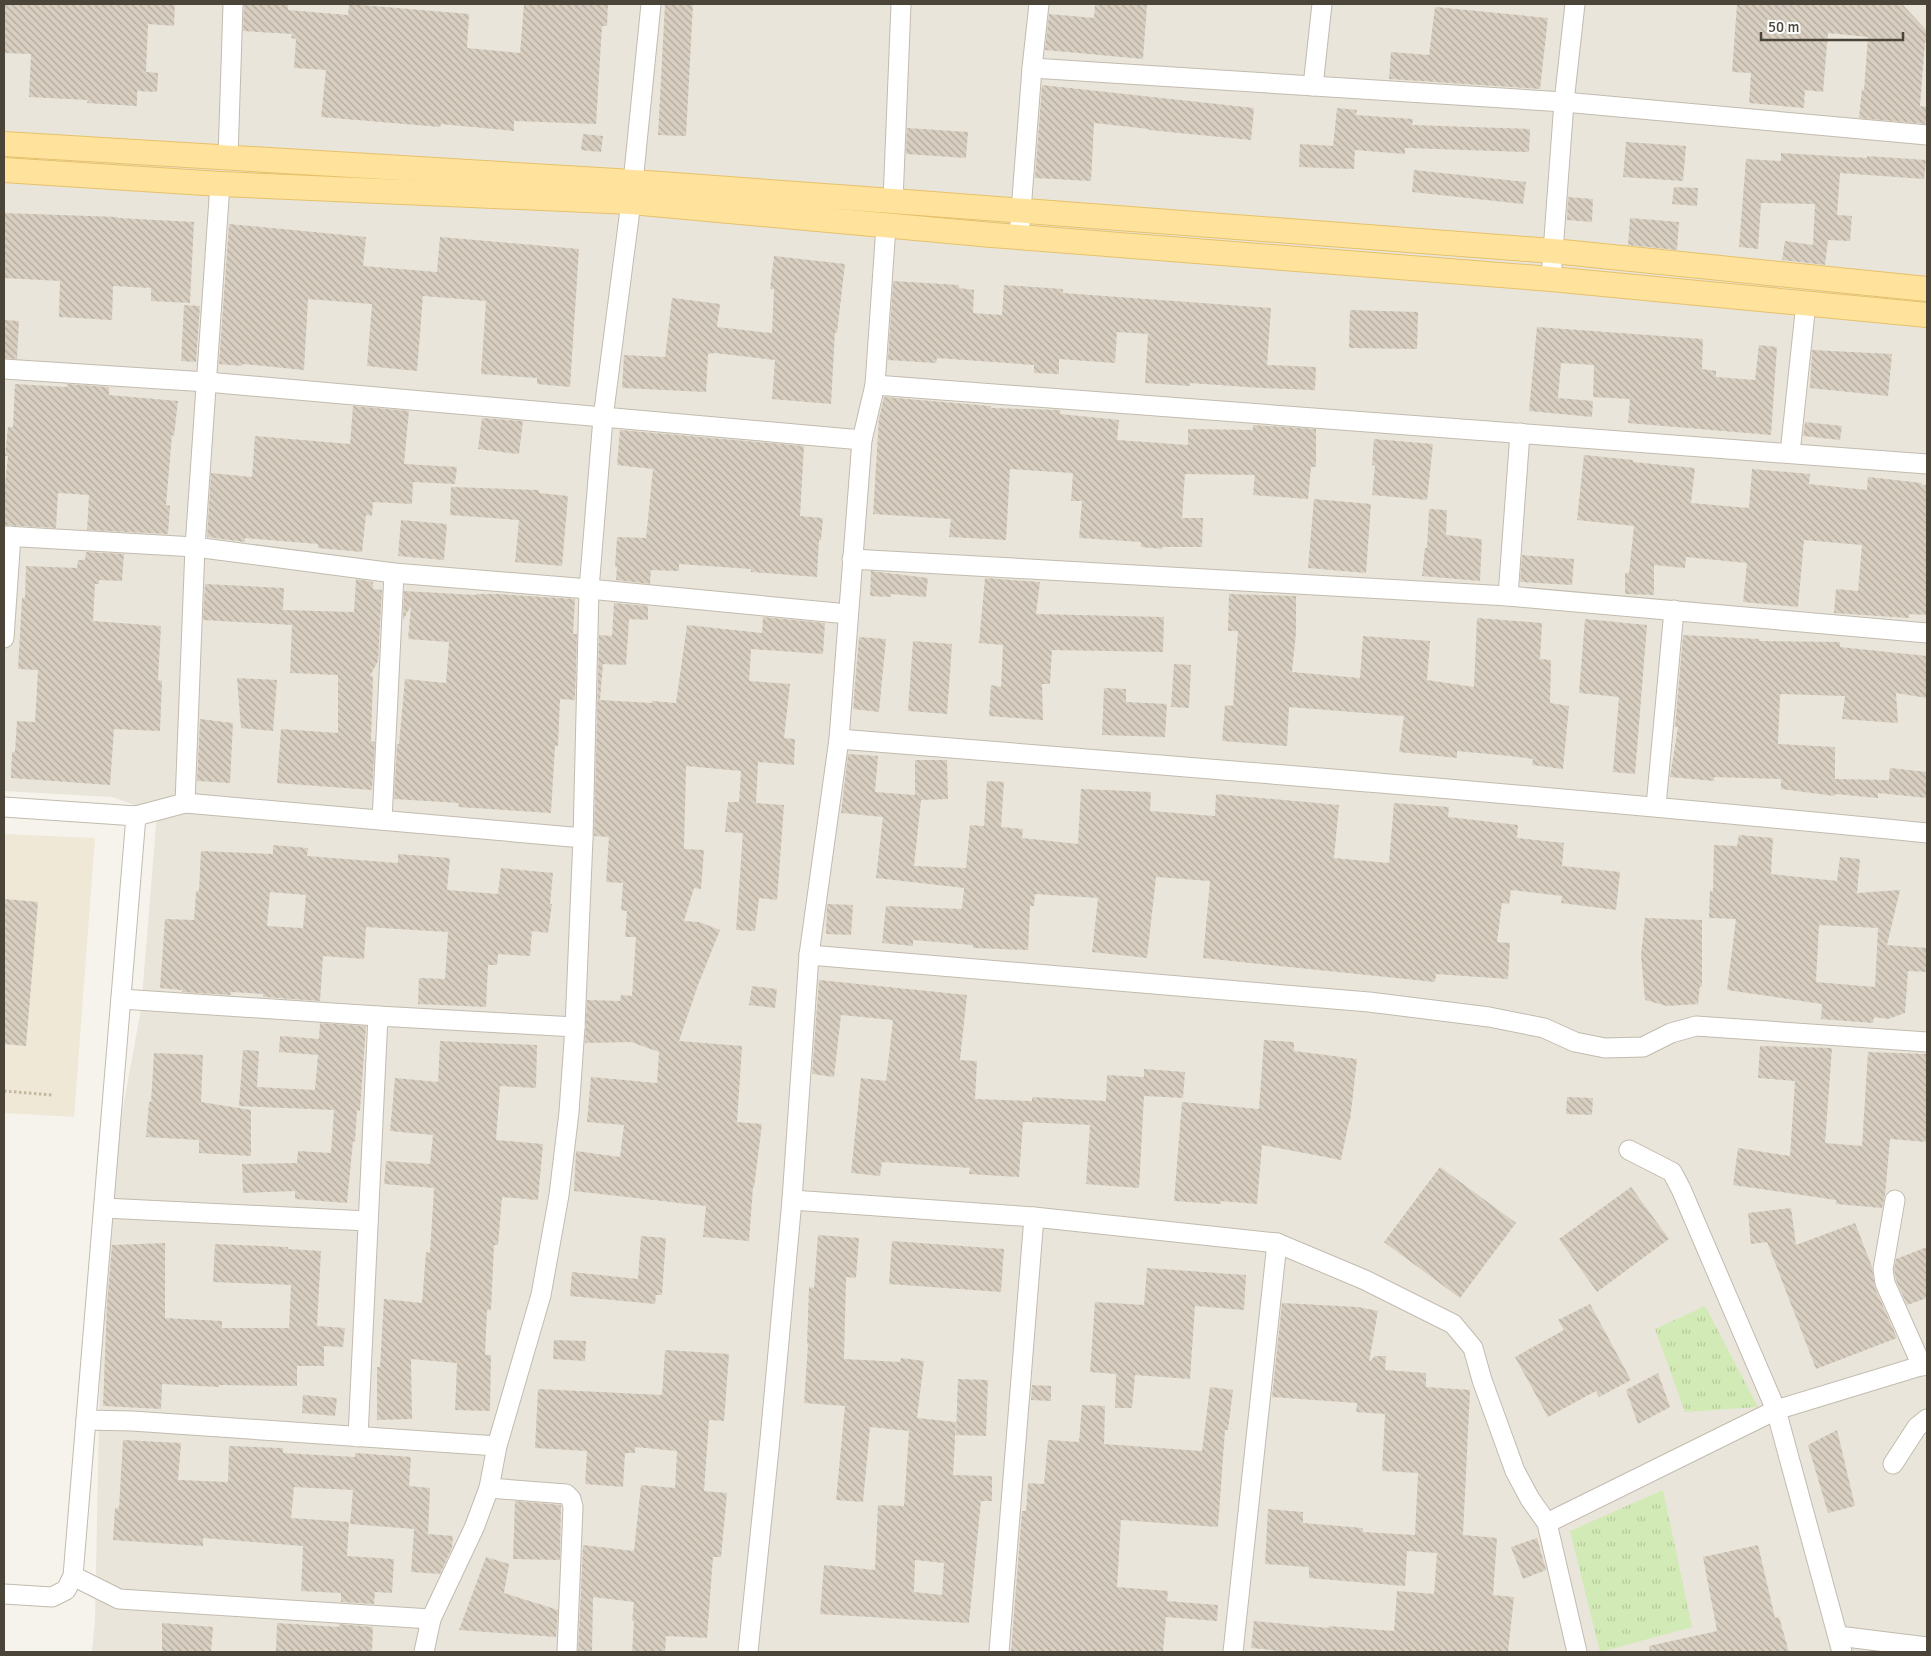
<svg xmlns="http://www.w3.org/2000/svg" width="1931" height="1656" font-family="Signika,sans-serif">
  <defs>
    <pattern id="grass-tufts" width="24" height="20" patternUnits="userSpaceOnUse" patternTransform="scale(1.25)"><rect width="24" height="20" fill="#d2eab5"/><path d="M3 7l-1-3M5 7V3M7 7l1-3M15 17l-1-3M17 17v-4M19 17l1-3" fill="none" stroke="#b6ca9c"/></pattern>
    <pattern id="building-back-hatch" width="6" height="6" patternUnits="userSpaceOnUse" patternTransform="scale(1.25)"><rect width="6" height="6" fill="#d8cfc1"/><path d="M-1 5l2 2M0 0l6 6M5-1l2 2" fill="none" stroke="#b1aa9e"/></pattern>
  </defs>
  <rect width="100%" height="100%" fill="#f6f3ec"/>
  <path fill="#eae5da" d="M4,4H1927V1652H92L95,1620L103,1216L141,1009L157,813L112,797L4,791Z"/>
  <path fill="#efe8d6" d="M4,834L95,838L74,1117L4,1113Z"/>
  <g fill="url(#grass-tufts)">
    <path d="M1705,1306L1758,1407L1685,1412L1655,1329Z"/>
    <path d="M1663,1490L1692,1627L1600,1652L1570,1531Z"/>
  </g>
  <g fill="url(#building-back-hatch)" fill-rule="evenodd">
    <path d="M4,4H175L174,26L148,24L146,72L158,73L157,92L137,91V106L87,103L88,100L29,97L31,54L4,53Z"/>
    <path d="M244,4L288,5V10L348,15L349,4L469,14L467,48L520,53L524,4H608L607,26H602L596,124L514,121V131L441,124L440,127L321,117L326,70L294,68L296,39L291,38L292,34L243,31Z"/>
    <path d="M665,4H693L686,136L658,135Z"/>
    <path d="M1095,4H1147L1143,59L1045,50L1049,14L1094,18Z"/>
    <path d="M1737,4H1902L1927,31V42H1925L1920,106L1927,107V124L1859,118L1862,89L1864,90L1868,37L1828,33L1823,92L1805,90L1804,108L1749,103L1751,73L1732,72Z"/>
    <path d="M1435,7L1548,18L1540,89L1389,79L1391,52L1429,55Z"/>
    <path d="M1042,85L1254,108L1251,140L1149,130V129L1094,123L1091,181L1035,178Z"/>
    <path d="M1337,108L1357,110L1356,115L1413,119L1412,125L1530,129L1529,152L1405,148V154L1355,150L1354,169L1299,167L1300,144L1333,146Z"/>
    <path d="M907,128L968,132L966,158L906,154Z"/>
    <path d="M583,134L603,136L601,152L581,150Z"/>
    <path d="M1626,142L1686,146L1683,181L1623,177Z"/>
    <path d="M1781,153L1867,158V156L1926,160L1924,179L1840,173L1837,215L1852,216L1850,241L1828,240L1825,265L1782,260L1785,241L1813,245L1815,204L1761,203L1758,249L1739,247L1746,159L1781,161Z"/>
    <path d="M1414,170L1526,182L1523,204L1412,192Z"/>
    <path d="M1674,187L1698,188L1697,206L1672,204Z"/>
    <path d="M1568,197L1593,199L1592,222L1567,220Z"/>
    <path d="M4,213L118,217V218L194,222L190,303L151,301V288L113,286L112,320L59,317L60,281L4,278Z"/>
    <path d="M1630,218L1679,222L1677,250L1628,245Z"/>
    <path d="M229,224L366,237L363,266L437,272L440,237L579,249L570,387L537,384V378L481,374L486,301L423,296L417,371L367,366L372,304L308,299L304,370L243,364L242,366L219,364Z"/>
    <path d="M774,256L845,264L837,333L835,332L831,404L772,399L775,360L714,353L708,354L706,392L622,388L624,355L665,357L672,298L720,304L717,327L772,333L774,289H770Z"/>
    <path d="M893,281L959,285V288L974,290L973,313L1002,315L1004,285L1063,289V293L1271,308L1267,365L1316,367L1315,390L1261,388L1190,383V386L1145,383L1148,334L1117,332L1115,363L1059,359V374L1034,373V365L937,358L936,363L888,360Z"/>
    <path d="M184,305L200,306L196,362L181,361Z"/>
    <path d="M1350,310L1418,312L1417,349L1349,348Z"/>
    <path d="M4,320L19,321L17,359L4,358Z"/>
    <path d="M1537,327L1703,339L1702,369L1716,371V377L1755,380L1759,345L1777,347L1771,435L1628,423L1630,399L1593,397L1594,365L1561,363L1558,398L1593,401L1592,417L1529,411Z"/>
    <path d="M1812,350L1892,354L1888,396L1810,388Z"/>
    <path d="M15,384L67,387V384L109,387V395L178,401L174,436L172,435L166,505L170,506L168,534L87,530L89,495L58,493L56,528L4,525V494L8,456H5L8,427H13Z"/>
    <path d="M884,397L991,406V408L1060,410V414L1119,420L1117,440L1188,445V429L1253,430V425L1316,429V467H1311L1308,499L1253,495L1255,475L1185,474L1182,518H1203L1202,547H1162V549L1141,547V542L1079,538L1082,501H1071L1073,473L1010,469L1006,540L949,537L951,519L873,514L879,418Z"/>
    <path d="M353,406L409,411L404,464L457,467L455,484L413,482L412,504L373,502L372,516L366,515L362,552L318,548V544L245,538V542L207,537L211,473L252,477L255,436L350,444Z"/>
    <path d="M482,418L523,421L519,454L478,449Z"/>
    <path d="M1805,422L1842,426L1840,440L1803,436Z"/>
    <path d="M620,430L804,446L800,516L823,518L821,540H819L817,577L751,572V569L679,564V571L651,570L650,584L616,580L617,567H615L617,537L646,538L653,469L617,465Z"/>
    <path d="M1374,439L1433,444L1427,500L1372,495L1375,466L1372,465Z"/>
    <path d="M1584,455L1633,460V462L1695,468L1691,503L1749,508L1752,469L1810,474L1809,484L1867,490L1868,477L1922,483V485H1927V615L1909,614V618L1834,613L1836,589L1858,591L1862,545L1804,540L1798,607L1743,602L1747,563L1686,557L1685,568L1654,565V595L1625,594V573H1629L1634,526L1577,520Z"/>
    <path d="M451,487L539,490V493L568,496L562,566L515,562L519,520L450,515Z"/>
    <path d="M1314,499L1371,504L1366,573L1308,568Z"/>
    <path d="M1429,509L1447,510L1446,535L1482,539L1480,581L1422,576L1425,548H1427Z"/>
    <path d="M401,520L447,524L444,560L398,556Z"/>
    <path d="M86,552L124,554L122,581L99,580V584H95L93,621L161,626L158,680L162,681L160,731L114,729L110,785L11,778L12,752H15L17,721L35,722L38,670L18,669L22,598H25L26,566L77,568L78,560H85Z"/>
    <path d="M1522,555L1574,559L1572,585L1520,582Z"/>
    <path d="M871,571L928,578L926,597L891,594V597L870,596Z"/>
    <path d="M985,578L1040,582L1036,614L1164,617L1163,652L1052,650L1050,684H1042L1043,720L989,716L991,685L1001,687L1003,645L979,643Z"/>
    <path d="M356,579L373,582V589L382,590L378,661L370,676H373L371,741L375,742L372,790L277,783L281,729L338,733V675L290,673L292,625L203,620L205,584L284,588L283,610L354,612Z"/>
    <path d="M404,591L476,595V594H498L575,599L573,634H577L575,700L560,699L558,746H555L551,813L458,807L459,803L394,799L397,744H399L405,679L446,683L449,642L408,639L411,606L403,620Z"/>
    <path d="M1229,594L1296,596V633L1292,672L1360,678L1363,636L1430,641L1427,680L1474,687L1477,618L1542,623L1540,659L1551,660L1550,703L1569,706L1563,769L1532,765L1533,759L1510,756L1457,751V758L1399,752L1404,716L1289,707L1287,746L1222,741L1225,705L1233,706L1238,631H1228Z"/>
    <path d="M614,603L648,606V620L629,619L626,665L603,664L600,700L652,703V701L676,703L687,625L762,633L763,617L825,623L823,654L751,649L749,681L790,684L784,738L795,739L794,765L758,762L756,803L784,805L777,900L759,898L755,931L736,930L743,833L725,832L728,802H739L741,771L686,766L684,849L704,850L701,889L694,888L684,921L699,922L720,930L698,985L679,1041L742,1046L737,1122L762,1124L754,1187H753L749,1241L703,1237L706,1206L574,1191L576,1151L620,1157L624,1125L587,1122L591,1077L657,1083L659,1052L631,1042L585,1043L587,1000L620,1001L621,995L632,996L636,937H625L627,911L621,910L623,883L606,882L609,837L594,836L599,635L612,636Z"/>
    <path d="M1585,619L1647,625L1635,774L1613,772L1619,697L1579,693Z"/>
    <path d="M1683,635L1759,639V641L1840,642V647L1927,656V698L1896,693L1898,723L1842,719L1845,696L1780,694L1778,744L1835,747V779L1889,780L1890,768L1927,772V798L1878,793V798L1835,794V796L1781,789V779L1714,777V781L1670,777L1678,727H1675Z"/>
    <path d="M859,637L886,639L879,712L853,709Z"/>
    <path d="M913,641L952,644L947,714L908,711Z"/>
    <path d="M1174,664L1191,665L1189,708L1171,707Z"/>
    <path d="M237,678L277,680L273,731L241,728Z"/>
    <path d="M1104,688L1126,689V702L1167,704L1165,737L1102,735Z"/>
    <path d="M200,719L233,723L230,783L197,781Z"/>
    <path d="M848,754L878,756L875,792L915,795V760H947L948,799L921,800L914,866L966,868L970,825L984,826L987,781L1004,782L1001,827L1023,829L1022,838L1078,844L1081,789L1151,792L1150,811L1215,816L1216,794L1339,805L1334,858L1389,863L1394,803L1449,807L1448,817L1518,825L1517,838L1564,843L1562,866L1620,872L1616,910L1561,903L1562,896L1511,890L1509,904L1502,903L1497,942L1510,943L1508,979L1436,974L1435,982L1203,958L1210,881L1156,877L1147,958L1092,952L1098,898L1035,894L1034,906H1030L1028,950L973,948V945L913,940V946L882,943L886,906L962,909L964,888L876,878L883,817L841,813Z"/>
    <path d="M1739,835L1773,838L1771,874L1837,881L1840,857L1860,859L1857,893L1900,890L1887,945L1927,948V972L1908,971L1905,1013L1888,1019L1874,1017L1873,1023L1821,1019L1822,1004L1727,990L1736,919L1709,918L1710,891H1713L1714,845L1737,846ZM1819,925L1878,928L1875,987L1816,982Z"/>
    <path d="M273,845L308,848L307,856L398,863V854L450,858L447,890L498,894L501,868L553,873L550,904H552L548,933L532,931L530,956L498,954L497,965H488L486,1007L418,1004L419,978L445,979L448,932L366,927L364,959L323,956L320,1001L263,997V994L231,992V995L182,992V990L160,988L165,919L194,920L196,891H199L201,851L273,854ZM270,892L306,895L303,928L267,926Z"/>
    <path d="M4,899L38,902L26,1046L4,1044Z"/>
    <path d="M827,904L853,905L851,935L826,934Z"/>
    <path d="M1645,918L1702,920V987L1700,986L1698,1004L1667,1006L1645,1000L1641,956Z"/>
    <path d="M819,980L967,995L960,1060L977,1061L975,1099L1032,1101V1097L1106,1101L1107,1075L1144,1077V1069L1185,1072L1183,1098L1144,1096L1139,1188L1086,1184L1090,1125L1023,1122L1019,1177L969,1174L970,1168L882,1162L880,1176L851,1173L861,1078L886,1081L893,1020L841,1015L834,1077L812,1074Z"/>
    <path d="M752,986L777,989L775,1008L749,1005Z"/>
    <path d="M320,1023L366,1026L360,1111L357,1110L355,1142L353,1141L347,1203L295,1199V1191L243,1193L242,1164L297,1163L298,1151L331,1153L334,1110L239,1106L243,1050L259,1051L257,1087L315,1090L318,1055L279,1052L280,1036L319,1039Z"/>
    <path d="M1264,1040L1294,1042V1051L1357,1059L1350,1121H1349L1341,1160L1262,1145L1257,1204L1221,1201V1204L1174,1201L1182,1102L1259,1109Z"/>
    <path d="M440,1041L537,1045L536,1088L500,1086L496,1140L543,1144L538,1200L502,1197L498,1245H494L491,1310H487L485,1355H491L490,1411L455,1410L457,1363L411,1359L412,1419L377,1420V1367H380L384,1299L422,1303L426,1252L430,1253L434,1188L384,1184L386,1161L430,1164L433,1135L390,1131L395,1078L438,1082Z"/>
    <path d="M1760,1046L1832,1048L1825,1143L1862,1146L1868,1052L1927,1054V1142L1890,1139L1885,1196L1882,1208L1836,1204V1200L1733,1185L1738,1148L1790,1156L1795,1081L1758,1078Z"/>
    <path d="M154,1053L203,1055L201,1102L251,1110V1156L199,1153V1140L146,1137L149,1102H151Z"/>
    <path d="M1567,1097L1593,1098L1592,1115L1566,1114Z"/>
    <path d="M1440,1167L1516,1223L1460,1298L1384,1242Z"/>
    <path d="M1631,1187L1669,1239L1597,1292L1559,1239Z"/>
    <path d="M1791,1208L1796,1245L1855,1223L1872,1267L1875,1288L1897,1338L1816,1369L1767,1242L1751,1244L1748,1213Z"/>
    <path d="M818,1235L859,1238L856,1278L846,1277L844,1359L900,1362L901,1358L924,1361L917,1418L956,1422L953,1475L992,1476V1501H981L969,1623L820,1614L824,1565L875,1570L878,1505L904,1506L909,1431L870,1427L863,1502L836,1500L845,1406L804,1403L808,1344H807L809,1287L814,1288ZM915,1560L944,1563L942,1595L914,1592Z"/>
    <path d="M641,1236L666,1238L662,1295H656L655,1304L570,1296L572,1272L638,1279Z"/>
    <path d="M892,1241L1004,1249L1001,1292L889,1284Z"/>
    <path d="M165,1243V1318L222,1321V1328H289L291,1285L213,1282L215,1244L288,1247V1249L321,1251L317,1326L345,1328L343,1347L324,1346V1366H297V1386L219,1385V1387L162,1384L161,1409L103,1406L107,1304L112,1245Z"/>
    <path d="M1927,1247V1298L1907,1305L1896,1280L1894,1269L1896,1259Z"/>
    <path d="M1147,1268L1246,1275L1244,1310L1195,1306L1190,1379L1135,1375L1132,1408H1115L1116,1374L1090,1372L1095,1302L1144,1305Z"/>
    <path d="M1282,1303L1358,1307L1378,1311L1369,1362L1375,1356H1386L1385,1370L1426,1373V1387L1470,1390L1463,1535L1497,1538L1493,1595L1514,1597L1508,1652H1291L1251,1648L1254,1621L1329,1628V1626L1394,1631L1397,1591L1434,1594L1437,1553L1407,1551L1405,1586L1309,1578V1567L1265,1564L1268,1509L1303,1512V1523L1363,1528V1532L1415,1535L1418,1473L1382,1471L1385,1414L1356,1412L1357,1403L1272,1397Z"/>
    <path d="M1590,1304L1631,1380L1599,1397L1596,1391L1548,1417L1515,1357L1564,1330L1558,1320Z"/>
    <path d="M554,1340L586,1341L585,1361L553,1359Z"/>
    <path d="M665,1350L729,1354L724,1421L709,1420L704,1491L727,1493L721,1557H713L707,1638L666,1636L665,1652H632L634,1621H632L634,1602L593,1597L592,1652H578L583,1545L634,1551L641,1485L675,1488L677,1451L635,1447V1453H625L623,1487L585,1484L587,1451L535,1448L538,1389L662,1395Z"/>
    <path d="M1658,1373L1670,1407L1638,1424L1626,1390Z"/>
    <path d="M958,1379L988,1380L986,1436L956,1435Z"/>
    <path d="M1032,1385L1051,1386V1401L1031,1400Z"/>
    <path d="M1210,1387L1233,1390L1228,1430H1225L1218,1527L1121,1520L1117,1587L1168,1591L1167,1601L1218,1605L1217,1621L1166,1617L1163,1652H1011L1022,1511H1026L1028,1483L1044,1484L1048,1440L1079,1442L1082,1405L1105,1406L1104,1444L1202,1451Z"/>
    <path d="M303,1395L337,1398L335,1416L302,1413Z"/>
    <path d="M1837,1430L1855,1506L1828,1513L1808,1445Z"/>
    <path d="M123,1440L181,1443L178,1480L228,1482L229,1446L283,1448V1453L355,1457V1453L411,1457L409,1486L430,1488L428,1534L453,1536L452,1548L440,1574L411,1572L414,1529L350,1524L353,1490L294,1487L291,1518L349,1522L347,1556L394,1559L392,1593L375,1592L374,1604L341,1602V1593L301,1591L303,1546L203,1538V1546L113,1540L115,1508H119Z"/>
    <path d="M515,1501L561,1505L560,1560L513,1559Z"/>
    <path d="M1537,1538L1546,1570L1523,1579L1511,1547Z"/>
    <path d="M1758,1545L1775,1618L1779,1617L1789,1652H1650L1649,1646L1717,1631L1703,1557Z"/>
    <path d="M486,1557L509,1564L504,1593L558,1610L556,1637L459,1630Z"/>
    <path d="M162,1623L213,1627L211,1652H162Z"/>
    <path d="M277,1623L339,1627V1624L373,1627L372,1652H276Z"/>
  </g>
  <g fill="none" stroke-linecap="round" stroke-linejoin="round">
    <defs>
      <g id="minor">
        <path d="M1032,68L1564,102L1927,135"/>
        <path d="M1313,86L1322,4"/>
        <path d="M228,158L233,4"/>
        <path d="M893,201L901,4"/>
        <path d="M1019,237L1032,68L1039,4"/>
        <path d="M1551,279L1564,102L1575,4"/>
        <path d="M4,369L207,382L862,440"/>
        <path d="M875,385L1927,464"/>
        <path d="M1790,453L1806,303"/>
        <path d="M4,536L195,547L394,573L589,589L848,614"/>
        <path d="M852,559L1508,596L1927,633"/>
        <path d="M1508,596L1520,433"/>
        <path d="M4,638L11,536"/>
        <path d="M839,739C1202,768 1565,797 1927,833"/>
        <path d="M185,803L195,547L220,184"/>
        <path d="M1656,806L1674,610"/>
        <path d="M4,807L136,816L73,1576L66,1590L52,1597L4,1594"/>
        <path d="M136,816L185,803L583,838"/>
        <path d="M382,820L394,573"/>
        <path d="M809,955L1369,1002L1489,1017L1544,1028L1575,1042L1605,1048L1643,1047L1671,1033L1696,1026L1927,1042"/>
        <path d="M121,999L378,1016"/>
        <path d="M1629,1150L1672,1172L1681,1189L1776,1410L1842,1652"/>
        <path d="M792,1200L1034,1217L1277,1243L1365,1280L1453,1324L1473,1348L1482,1380L1515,1471L1530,1499L1547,1523L1577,1652"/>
        <path d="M1895,1200L1883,1269L1885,1283L1922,1366"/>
        <path d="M104,1208L368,1221"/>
        <path d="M86,1420L132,1421L497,1446"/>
        <path d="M358,1437L378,1016L575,1027"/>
        <path d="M1893,1464L1917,1427L1927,1419"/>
        <path d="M489,1488L566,1494L571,1499L573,1507L567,1652"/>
        <path d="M1547,1523L1776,1410L1927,1364"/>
        <path d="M73,1576L119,1599L431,1619"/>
        <path d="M1838,1636L1927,1647"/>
        <path d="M424,1652L431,1619L474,1528L489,1488L497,1446L541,1295L559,1195L569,1112L575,1027L583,838L589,589L603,418L631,202L651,4"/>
        <path d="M748,1652L770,1439L792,1200L809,955L839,739L862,440L875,385L886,226"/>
        <path d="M999,1652L1034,1217"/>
        <path d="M1233,1652L1277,1243"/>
      </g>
      <g id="major">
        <path d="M4,144L633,182L893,201L1553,251L1927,289"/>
        <path d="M4,170L220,184L631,202L992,235L1551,279L1927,315"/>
      </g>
    </defs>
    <use href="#minor" stroke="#c2bbae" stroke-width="21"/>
    <use href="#major" stroke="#e6c16a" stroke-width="26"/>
    <path stroke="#c4b79f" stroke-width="3" stroke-dasharray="2.5 2.5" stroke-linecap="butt" d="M4,1091L52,1095"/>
    <use href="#minor" stroke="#fff" stroke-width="19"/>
    <use href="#major" stroke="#ffe39c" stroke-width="24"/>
  </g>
  <rect width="1931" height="1656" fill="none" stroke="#4b4439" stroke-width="10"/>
  <path d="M1761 32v8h142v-8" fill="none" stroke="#4b4439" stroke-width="2.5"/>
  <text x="1768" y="32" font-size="15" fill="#4b4439" stroke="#ffffff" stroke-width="4" paint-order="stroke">50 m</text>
</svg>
